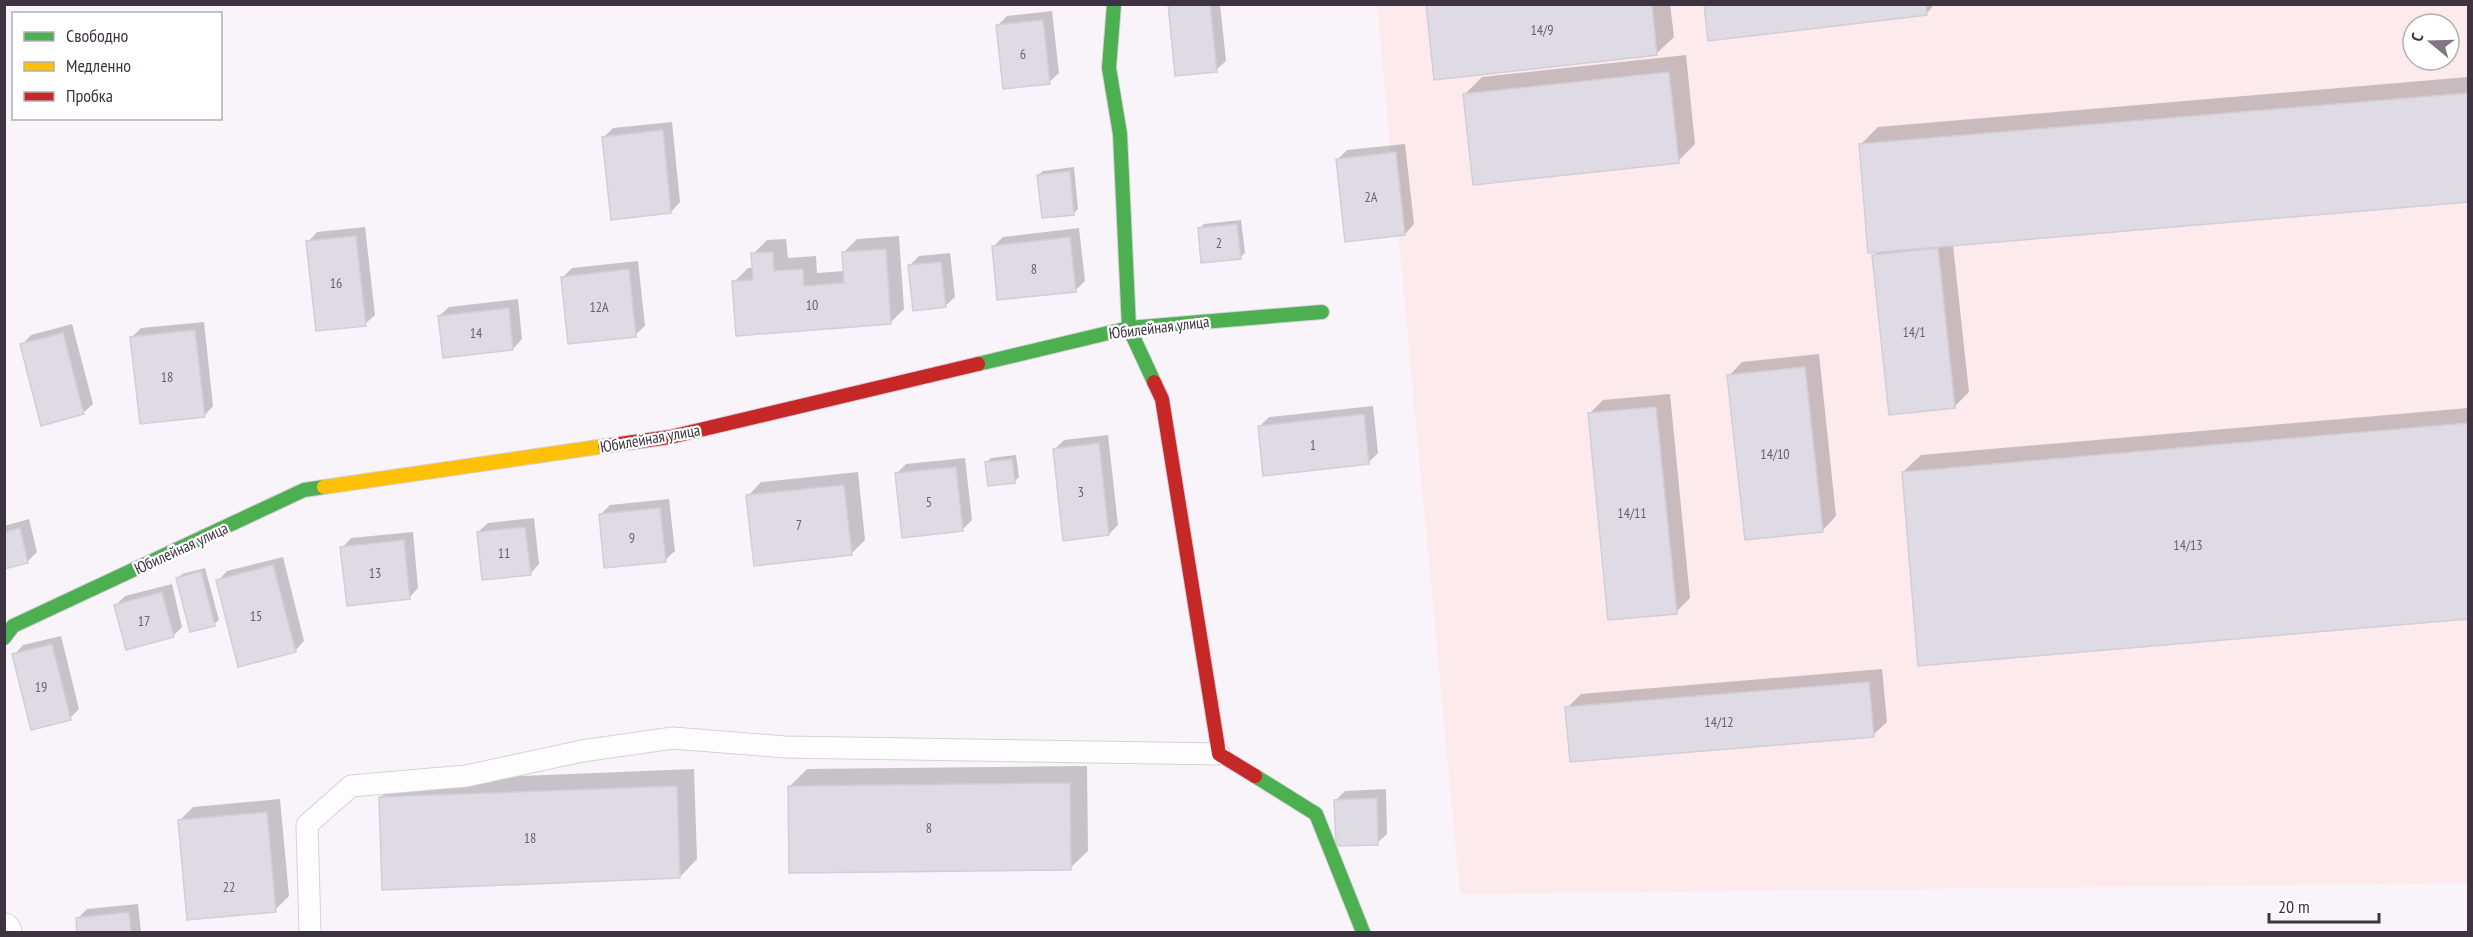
<svg xmlns="http://www.w3.org/2000/svg" width="2473" height="937" font-family="'PT Sans Narrow',sans-serif">
  <rect width="100%" height="100%" fill="#f9f3fa"/>
  <path fill="#fceaed" fill-rule="evenodd" d="M1377,5H2468V883L1460,894ZM2413,24H2449V60H2413Z"/>
  <g fill="#0003">
    <path d="M1169,4H1220L1226,61L1216,70Z"/>
    <path d="M1427,4H1670L1674,37L1656,54Z"/>
    <path d="M1706,4H1935L1927,13Z"/>
    <path d="M1052,11L1059,73L1049,82L998,25L1007,16Z"/>
    <path d="M1686,55L1695,144L1678,161L1464,95L1482,77Z"/>
    <path d="M2468,77V201L1953,245L1969,392L1955,406L1874,256L1879,251L1860,145L1878,127Z"/>
    <path d="M672,122L680,202L671,212L604,137L613,128Z"/>
    <path d="M1405,144L1414,224L1405,234L1338,159L1347,150Z"/>
    <path d="M1074,167L1078,209L1074,213L1038,175L1043,171Z"/>
    <path d="M1241,220L1245,253L1240,257L1199,229L1204,224Z"/>
    <path d="M365,227L375,315L365,324L308,242L317,232Z"/>
    <path d="M1079,228L1085,281L1075,291L993,247L1003,237Z"/>
    <path d="M899,236L904,309L891,322L734,282L748,268H754L753,254L767,240L786,239L788,258L816,256L817,273L845,271L843,253L857,239Z"/>
    <path d="M950,253L955,297L945,306L909,266L919,256Z"/>
    <path d="M638,261L645,326L635,335L563,277L572,268Z"/>
    <path d="M518,299L522,339L513,349L439,316L449,307Z"/>
    <path d="M204,322L213,406L204,416L131,338L141,328Z"/>
    <path d="M72,324L93,404L83,413L22,345L31,335Z"/>
    <path d="M1819,354L1836,516L1823,530L1729,376L1742,362Z"/>
    <path d="M1670,394L1690,598L1676,612L1589,414L1603,400Z"/>
    <path d="M1373,406L1378,453L1368,463L1260,426L1269,417Z"/>
    <path d="M2468,408V617L1919,664L1903,472L1921,455Z"/>
    <path d="M1108,435L1118,525L1109,534L1055,449L1064,440Z"/>
    <path d="M1016,455L1019,477L1014,482L987,462L991,458Z"/>
    <path d="M965,458L972,520L962,530L896,474L906,464Z"/>
    <path d="M858,472L865,540L851,554L748,496L761,482Z"/>
    <path d="M669,499L675,551L665,560L600,515L610,505Z"/>
    <path d="M534,518L539,564L530,574L478,532L488,523Z"/>
    <path d="M29,519L37,552L27,562L4,568V526Z"/>
    <path d="M413,532L418,588L409,598L342,548L351,538Z"/>
    <path d="M283,557L304,641L295,651L218,581L227,571Z"/>
    <path d="M205,568L219,620L214,624L178,578L182,574Z"/>
    <path d="M172,584L182,627L173,636L116,605L125,596Z"/>
    <path d="M61,636L79,709L70,718L14,655L23,645Z"/>
    <path d="M1882,669L1887,722L1873,735L1567,708L1581,694Z"/>
    <path d="M1087,766L1088,851L1070,868L789,787L807,769Z"/>
    <path d="M694,769L697,859L680,877L380,798L398,781Z"/>
    <path d="M1386,789L1387,834L1377,843L1336,800L1345,791Z"/>
    <path d="M280,799L289,896L275,910L179,821L193,807Z"/>
    <path d="M138,904L141,932H79L77,919L87,909Z"/>
  </g>
  <g fill="#dedbe4" stroke="#d2ced8" stroke-width="1.5">
    <path d="M1168,4H1210L1217,72L1175,76Z"/>
    <path d="M1426,4H1652L1657,55L1434,80Z"/>
    <path d="M1704,4H1926L1927,15L1708,41Z"/>
    <path d="M1043,20L1050,84L1003,89L996,25Z"/>
    <path d="M1669,72L1679,163L1473,185L1463,94Z"/>
    <path d="M2468,93V202L1868,253L1859,144Z"/>
    <path d="M663,130L671,213L611,220L602,137Z"/>
    <path d="M1396,152L1405,235L1345,242L1336,159Z"/>
    <path d="M1070,171L1074,215L1042,218L1037,175Z"/>
    <path d="M1237,224L1241,259L1201,263L1198,228Z"/>
    <path d="M356,236L366,326L316,331L306,241Z"/>
    <path d="M1070,237L1076,292L997,300L992,246Z"/>
    <path d="M1938,248L1955,408L1889,415L1872,255Z"/>
    <path d="M886,249L891,324L736,336L732,281L753,280L751,253L773,252L774,271L803,269L804,286L844,283L842,252Z"/>
    <path d="M941,262L946,307L913,311L908,265Z"/>
    <path d="M629,269L636,337L568,344L561,277Z"/>
    <path d="M509,308L513,350L443,358L438,316Z"/>
    <path d="M195,330L205,417L140,424L130,337Z"/>
    <path d="M63,333L84,414L41,426L20,344Z"/>
    <path d="M1805,367L1823,532L1745,540L1727,375Z"/>
    <path d="M1656,407L1677,614L1608,620L1588,413Z"/>
    <path d="M1364,414L1369,464L1263,476L1258,426Z"/>
    <path d="M2468,423V619L1918,666L1902,472Z"/>
    <path d="M1099,443L1109,535L1063,541L1053,449Z"/>
    <path d="M1012,459L1015,483L988,486L985,462Z"/>
    <path d="M956,467L963,531L902,538L895,473Z"/>
    <path d="M844,485L852,555L754,566L746,495Z"/>
    <path d="M660,508L666,562L604,568L599,514Z"/>
    <path d="M525,527L531,575L482,580L477,532Z"/>
    <path d="M20,528L28,563L4,569V532Z"/>
    <path d="M404,540L410,599L347,606L340,547Z"/>
    <path d="M273,565L296,652L238,667L216,580Z"/>
    <path d="M201,571L215,626L190,632L176,578Z"/>
    <path d="M162,592L174,637L126,650L114,605Z"/>
    <path d="M52,644L71,720L31,730L12,654Z"/>
    <path d="M1869,682L1874,737L1570,762L1565,707Z"/>
    <path d="M1070,783L1071,870L789,873L788,786Z"/>
    <path d="M677,786L680,878L382,890L379,797Z"/>
    <path d="M1377,798L1378,845L1336,846L1334,800Z"/>
    <path d="M267,812L276,912L187,920L178,820Z"/>
    <path d="M129,912L131,932H77L76,918Z"/>
  </g>
  <g fill="none" stroke-linecap="round" stroke-linejoin="round">
    <defs>
      <path id="lane" d="M310,932L307,825L351,786L466,776L582,751L673,738L785,747L1219,754"/>
      <path id="street" d="M4,930L5,932"/>
      <g id="fast">
        <path d="M1114,4L1109,68L1120,134L1129,328L1154,382"/>
        <path d="M978,364L1129,328L1322,312"/>
        <path d="M4,638L13,626L304,490L324,487"/>
        <path d="M1255,776L1316,814L1363,932"/>
      </g>
      <path id="slow" d="M324,487L605,446"/>
      <g id="jam">
        <path d="M1154,382L1162,399L1219,754L1255,776"/>
        <path d="M605,446L670,437L978,364"/>
      </g>
    </defs>
    <use href="#lane" stroke="#d7d0d9" stroke-width="23"/>
    <use href="#street" stroke="#d7d0d9" stroke-width="35"/>
    <use href="#fast" stroke="#d7d0d9" stroke-width="16"/>
    <use href="#slow" stroke="#d7d0d9" stroke-width="16"/>
    <use href="#jam" stroke="#d7d0d9" stroke-width="16"/>
    <use href="#lane" stroke="#fefdfe" stroke-width="21"/>
    <use href="#street" stroke="#fefdfe" stroke-width="33"/>
    <use href="#fast" stroke="#4caf50" stroke-width="14"/>
    <use href="#slow" stroke="#ffc107" stroke-width="14"/>
    <use href="#jam" stroke="#c62828" stroke-width="14"/>
  </g>
  <g text-anchor="middle" dominant-baseline="central" stroke-width="4.5" stroke-linejoin="round" paint-order="stroke">
    <g font-size="14" fill="#6a616d">
      <text x="1542" y="30">14/9</text>
      <text x="1023" y="54">6</text>
      <text x="1371" y="197">2А</text>
      <text x="1219" y="243">2</text>
      <text x="1034" y="269">8</text>
      <text x="336" y="283">16</text>
      <text x="812" y="305">10</text>
      <text x="599" y="307">12А</text>
      <text x="1914" y="332">14/1</text>
      <text x="476" y="333">14</text>
      <text x="167" y="377">18</text>
      <text x="1313" y="445">1</text>
      <text x="1775" y="454">14/10</text>
      <text x="1081" y="492">3</text>
      <text x="929" y="502">5</text>
      <text x="1632" y="513">14/11</text>
      <text x="799" y="525">7</text>
      <text x="632" y="538">9</text>
      <text x="2188" y="545">14/13</text>
      <text x="504" y="553">11</text>
      <text x="375" y="573">13</text>
      <text x="256" y="616">15</text>
      <text x="144" y="621">17</text>
      <text x="41" y="687">19</text>
      <text x="1719" y="722">14/12</text>
      <text x="929" y="828">8</text>
      <text x="530" y="838">18</text>
      <text x="229" y="887">22</text>
    </g>
    <g font-size="16" fill="#3e3441" stroke="#fff">
      <text transform="translate(1159 327) rotate(-7)">Юбилейная улица</text>
      <text transform="translate(650 438) rotate(-10)">Юбилейная улица</text>
      <text transform="translate(181 548) rotate(-25)">Юбилейная улица</text>
    </g>
  </g>
  <rect width="2473" height="937" fill="none" stroke="#3e3441" stroke-width="12"/>
  <rect x="12" y="12" width="210" height="108" fill="#ffffff" stroke="#b2aeb3" stroke-width="1.5"/>
  <rect x="24" y="32" width="30" height="9" fill="#4caf50" stroke="#b2aeb3" stroke-width="1.5"/>
  <text x="66" y="42" font-size="18" fill="#3e3441">Свободно</text>
  <rect x="24" y="62" width="30" height="9" fill="#ffc107" stroke="#b2aeb3" stroke-width="1.5"/>
  <text x="66" y="72" font-size="18" fill="#3e3441">Медленно</text>
  <rect x="24" y="92" width="30" height="9" fill="#c62828" stroke="#b2aeb3" stroke-width="1.5"/>
  <text x="66" y="102" font-size="18" fill="#3e3441">Пробка</text>
  <g transform="translate(2431 42) rotate(289)"><circle r="28" fill="#ffffff" stroke="#b2aeb3" stroke-width="1.5"/>
  <path d="M0-4.5L10 22L0 15L-10 22Z" fill="#7f7782"/>
  <text y="-9" font-size="16" font-weight="bold" text-anchor="middle" fill="#3e3441">С</text>
  </g>
  <path d="M2269 913v9h110v-9" fill="none" stroke="#3e3441" stroke-width="3"/>
  <text x="2278" y="913" font-size="18" fill="#3e3441" stroke="#ffffff" stroke-width="4.5" paint-order="stroke">20 m</text>
</svg>
